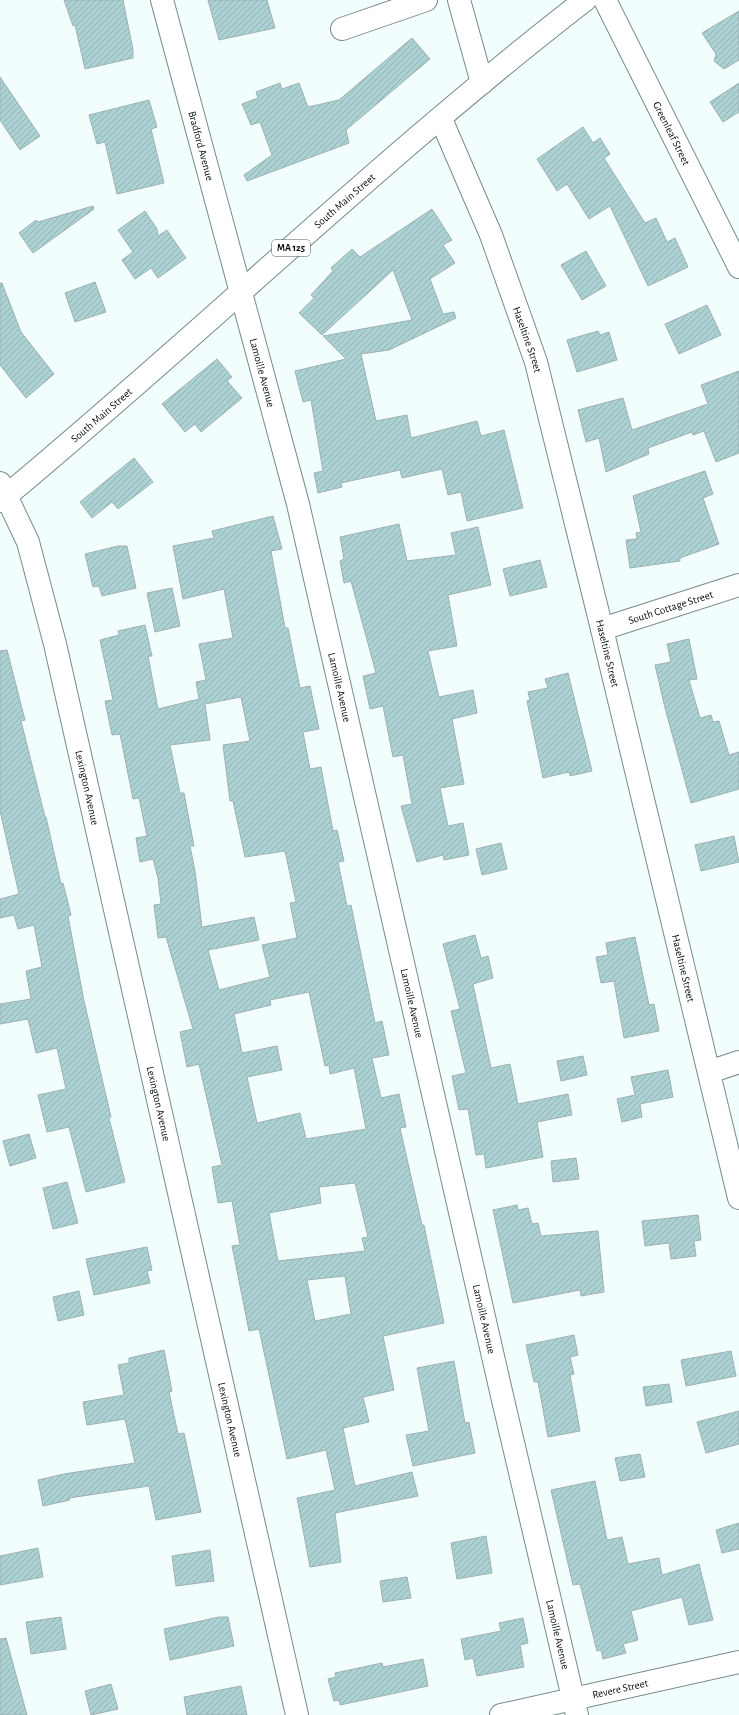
<svg xmlns="http://www.w3.org/2000/svg" width="739" height="1715" font-family="'Alegreya Sans',sans-serif">
  <defs>
    <pattern id="building-hatch" width="6" height="6" patternUnits="userSpaceOnUse"><rect width="6" height="6" fill="#abd1d3"/><path d="M-1 1l2-2M0 6l6-6M5 7l2-2" fill="none" stroke="#92b2b4"/></pattern>
  </defs>
  <rect width="100%" height="100%" fill="#f2fefe"/>
  <g fill="url(#building-hatch)" stroke="#9fb1b2" fill-rule="evenodd">
    <path d="M64,0H123L133,50V58L85,69L75,25L73,26Z"/>
    <path d="M208,0H267L275,28L219,40Z"/>
    <path d="M739,11V60L724,69L714,61L716,54L702,33Z"/>
    <path d="M412,38L430,59L346,130L349,143L247,181L244,175L272,155L260,122L251,125L242,104L258,98L256,92L280,83L282,89L299,83L308,107L339,100Z"/>
    <path d="M0,77L40,136L20,150L0,120Z"/>
    <path d="M739,83V112L723,122L710,102Z"/>
    <path d="M149,100L157,127L151,129L164,183L117,194L105,142L97,144L89,115Z"/>
    <path d="M583,127L593,143L600,138L610,154L604,158L645,223L656,218L667,242L675,238L688,267L648,286L610,206L589,219L567,184L557,191L537,159Z"/>
    <path d="M93,206L94,209L33,253L19,233L36,220L38,222Z"/>
    <path d="M432,209L452,240L443,245L455,263L430,279L443,314L454,312L456,318L389,350L361,354L376,421L407,415L411,438L477,421L481,436L504,430L523,508L467,521L461,492L448,495L442,469L402,478L400,470L341,483L342,487L318,493L314,473L323,471L311,400L303,402L295,371L346,359L323,336L412,320L393,270L322,335L299,313L314,298L311,295L333,271L331,268L352,249L360,257Z"/>
    <path d="M145,211L157,229L158,236L167,230L186,258L158,278L151,268L135,279L122,260L133,252L118,230Z"/>
    <path d="M586,251L606,286L582,300L561,265Z"/>
    <path d="M95,282L106,312L75,322L65,293Z"/>
    <path d="M0,283H2L21,332L54,374L26,398L0,365Z"/>
    <path d="M707,305L721,335L679,354L665,324Z"/>
    <path d="M598,331L600,335L609,332L617,360L577,372L567,340Z"/>
    <path d="M217,359L232,377L227,381L242,398L201,432L195,424L185,432L162,404Z"/>
    <path d="M739,371V453L716,462L704,431L693,435L692,432L648,448L649,454L606,472L599,438L586,442L578,410L623,398L632,430L708,404L701,385Z"/>
    <path d="M134,458L153,482L118,509L112,502L92,518L80,502Z"/>
    <path d="M705,471L713,494L703,498L719,544L680,558V561L630,568L626,540L637,539L636,533L641,532L633,496Z"/>
    <path d="M273,516L282,549L271,551L285,628H288L300,688L310,686L319,729L303,732L310,769L321,767L333,831L337,830L344,861L338,862L347,906L351,905L375,1023L382,1021L389,1055L372,1058L381,1098L399,1094L406,1127L400,1128L422,1225H424L444,1323L383,1336L394,1390L363,1397L369,1422L343,1428L355,1486L412,1472L418,1496L335,1513L341,1562L310,1567L297,1498L335,1490L326,1450L287,1459L259,1329L249,1331L232,1246L240,1245L232,1201L218,1203L212,1167L222,1165L199,1064L187,1067L180,1032L193,1029L166,937L158,938L154,905L161,904L158,878L153,859L140,862L136,838L147,836L139,798L133,799L120,734L112,735L105,701L113,700L100,640L119,635L118,631L145,625L152,656H148L158,709L199,699L196,682L206,680L199,644L233,638L224,589L183,599L173,546L214,538L212,531ZM241,697L250,741L223,745L230,801H233L245,857L285,851L296,902L290,903L297,938L262,945L270,977L219,990L208,950L259,940L254,917L202,927L195,871L190,846H194L184,793H180L170,745L210,740L205,704ZM309,992L325,1066L329,1065L330,1074L354,1068L366,1129L306,1139L300,1113L257,1123L247,1077L282,1070L277,1046L242,1053L234,1014L271,1005L270,1000ZM355,1183L368,1237L362,1238L365,1251L278,1261L269,1213L321,1203L319,1187ZM345,1276L351,1314L315,1321L307,1280Z"/>
    <path d="M399,524L407,561L456,555L451,533L478,527L491,585L448,595L457,646L428,651L439,697L473,690L477,713L452,719L464,784L440,788L448,826L463,823L469,855L444,860L443,855L417,862L401,806L412,804L403,755L393,757L383,706L370,709L363,676L376,673L351,581L344,583L340,561L344,559L340,537Z"/>
    <path d="M118,546H127L136,588L102,596L99,586L93,587L85,554Z"/>
    <path d="M540,560L547,587L510,596L503,569Z"/>
    <path d="M172,588L180,626L155,632L147,593Z"/>
    <path d="M689,639L697,679L689,680L700,718L711,715L713,722L719,721L729,755L739,752V789L691,803L665,708L655,665L671,662L667,644Z"/>
    <path d="M7,650L25,720L21,721L45,817H46L61,884L63,883L71,915L68,916L84,1001L111,1117L109,1118L125,1182L86,1192L69,1127L47,1132L38,1095L66,1089L57,1048L36,1053L28,1019L0,1024V1004L31,999L26,971L42,967L34,925L18,929L14,915L0,918V899L19,894L0,811V651Z"/>
    <path d="M568,673L592,771L570,776L569,772L543,778L527,701L530,700L528,692L548,688L545,679Z"/>
    <path d="M734,836L739,862L701,871L695,845Z"/>
    <path d="M501,843L507,869L482,875L476,849Z"/>
    <path d="M475,935L481,958L488,956L493,978L473,984L491,1068L510,1064L518,1104L568,1094L572,1115L537,1122L543,1157L486,1168L484,1154L476,1155L468,1109L459,1110L452,1076L466,1073L451,1011L460,1009L443,944Z"/>
    <path d="M635,937L649,1005L654,1004L659,1031L624,1038L614,981L601,983L596,957L608,955L606,943Z"/>
    <path d="M583,1056L587,1075L561,1081L557,1061Z"/>
    <path d="M668,1070L673,1097L640,1104L642,1117L622,1122L617,1099L635,1095L631,1077Z"/>
    <path d="M29,1134L36,1158L10,1166L3,1141Z"/>
    <path d="M576,1158L579,1179L553,1182L551,1161Z"/>
    <path d="M67,1182L78,1223L53,1229L43,1188Z"/>
    <path d="M517,1205L518,1210L528,1208L532,1224L538,1223L541,1236L598,1231L604,1292L581,1296L580,1290L513,1303L493,1210Z"/>
    <path d="M698,1215L701,1240L694,1241L696,1256L671,1259L669,1243L645,1246L642,1221Z"/>
    <path d="M147,1247L152,1270L147,1271L150,1283L94,1295L86,1259Z"/>
    <path d="M79,1291L84,1315L58,1321L53,1297Z"/>
    <path d="M574,1335L578,1355L570,1357L574,1374L570,1375L580,1431L548,1437L538,1382H534L526,1345Z"/>
    <path d="M164,1350L172,1391L169,1392L178,1434L184,1433L201,1512L156,1520L149,1486L69,1498L70,1500L43,1506L38,1480L64,1474L135,1463L125,1419L87,1425L83,1402L124,1395L118,1365L129,1363V1358Z"/>
    <path d="M731,1351L736,1376L686,1386L681,1360Z"/>
    <path d="M454,1361L465,1423L469,1422L475,1453L413,1466L406,1435L429,1431L417,1368Z"/>
    <path d="M669,1384L672,1402L646,1406L643,1387Z"/>
    <path d="M739,1411V1444L706,1453L697,1422Z"/>
    <path d="M640,1454L645,1477L620,1481L615,1458Z"/>
    <path d="M595,1481L607,1540L622,1537L628,1564L659,1558L662,1575L699,1564L713,1620L689,1625L682,1597L631,1611L638,1640L623,1644L626,1653L603,1659L601,1650L597,1651L580,1584L573,1585L551,1490Z"/>
    <path d="M739,1523V1549L722,1553L716,1530Z"/>
    <path d="M486,1536L492,1573L457,1579L451,1543Z"/>
    <path d="M38,1548L43,1577L0,1585V1556Z"/>
    <path d="M210,1550L214,1581L176,1586L172,1556Z"/>
    <path d="M407,1577L411,1598L383,1602L380,1581Z"/>
    <path d="M61,1617L66,1649L31,1654L26,1622Z"/>
    <path d="M219,1617H228L234,1646L170,1660L164,1629Z"/>
    <path d="M523,1618L528,1643L520,1645L524,1667L477,1676L473,1658L465,1660L461,1639L501,1631L499,1623Z"/>
    <path d="M6,1638L27,1715H0V1639Z"/>
    <path d="M423,1659L428,1686L340,1705L339,1700L334,1701L328,1679L336,1677L335,1673L382,1663L383,1667Z"/>
    <path d="M111,1684L118,1709L91,1715L85,1691Z"/>
    <path d="M241,1686L247,1715H187L184,1697Z"/>
  </g>
  <g fill="none" stroke-linecap="round" stroke-linejoin="round">
    <defs>
      <g id="minor">
        <path id="s1" d="M162,0L298,504L503,1400L577,1715"/>
        <path d="M459,0L482,83"/>
        <path id="s2" d="M605,0L739,267"/>
        <path d="M342,29L426,0"/>
        <path id="s3" d="M441,119L491,235L536,362L602,629L739,1198"/>
        <path id="s4" d="M0,483L28,542L55,644L297,1715"/>
        <path id="s5" d="M602,629L739,585"/>
        <path d="M709,1072L739,1062"/>
        <path id="s6" d="M501,1715L739,1662"/>
      </g>
      <g id="major">
        <path id="s7" d="M0,501C198,337 382,157 585,0"/>
      </g>
    </defs>
    <use href="#minor" stroke="#788a8b" stroke-width="24"/>
    <use href="#major" stroke="#788a8b" stroke-width="24"/>
    <use href="#minor" stroke="#fff" stroke-width="22"/>
    <use href="#major" stroke="#fff" stroke-width="22"/>
  </g>
  <g text-anchor="middle" dominant-baseline="central" stroke-width="3" stroke-linejoin="round" paint-order="stroke">
    <rect fill="#fff" stroke="#515656" stroke-width="1" x="272" y="240" width="38" height="16" rx="3"/>
    <g font-size="10" font-weight="bold" fill="#070e0e">
      <text x="291" y="248">MA 125</text>
    </g>
    <g font-size="11" fill="#070e0e" stroke="#fff">
      <text stroke="none"><textPath href="#s2" startOffset="149">Greenleaf Street</textPath></text>
      <text stroke="none"><textPath href="#s1" startOffset="151">Bradford Avenue</textPath></text>
      <text stroke="none"><textPath href="#s7" startOffset="457">South Main Street</textPath></text>
      <text stroke="none"><textPath href="#s3" startOffset="237">Haseltine Street</textPath></text>
      <text stroke="none"><textPath href="#s1" startOffset="386">Lamoille Avenue</textPath></text>
      <text stroke="none"><textPath href="#s7" startOffset="133">South Main Street</textPath></text>
      <text stroke="none"><textPath href="#s5" startOffset="72">South Cottage Street</textPath></text>
      <text stroke="none"><textPath href="#s3" startOffset="561">Haseltine Street</textPath></text>
      <text stroke="none"><textPath href="#s1" startOffset="710">Lamoille Avenue</textPath></text>
      <text stroke="none"><textPath href="#s4" startOffset="318">Lexington Avenue</textPath></text>
      <text stroke="none"><textPath href="#s3" startOffset="885">Haseltine Street</textPath></text>
      <text stroke="none"><textPath href="#s1" startOffset="1034">Lamoille Avenue</textPath></text>
      <text stroke="none"><textPath href="#s4" startOffset="642">Lexington Avenue</textPath></text>
      <text stroke="none"><textPath href="#s1" startOffset="1358">Lamoille Avenue</textPath></text>
      <text stroke="none"><textPath href="#s4" startOffset="966">Lexington Avenue</textPath></text>
      <text stroke="none"><textPath href="#s1" startOffset="1682">Lamoille Avenue</textPath></text>
      <text stroke="none"><textPath href="#s6" startOffset="122">Revere Street</textPath></text>
    </g>
  </g>
</svg>
